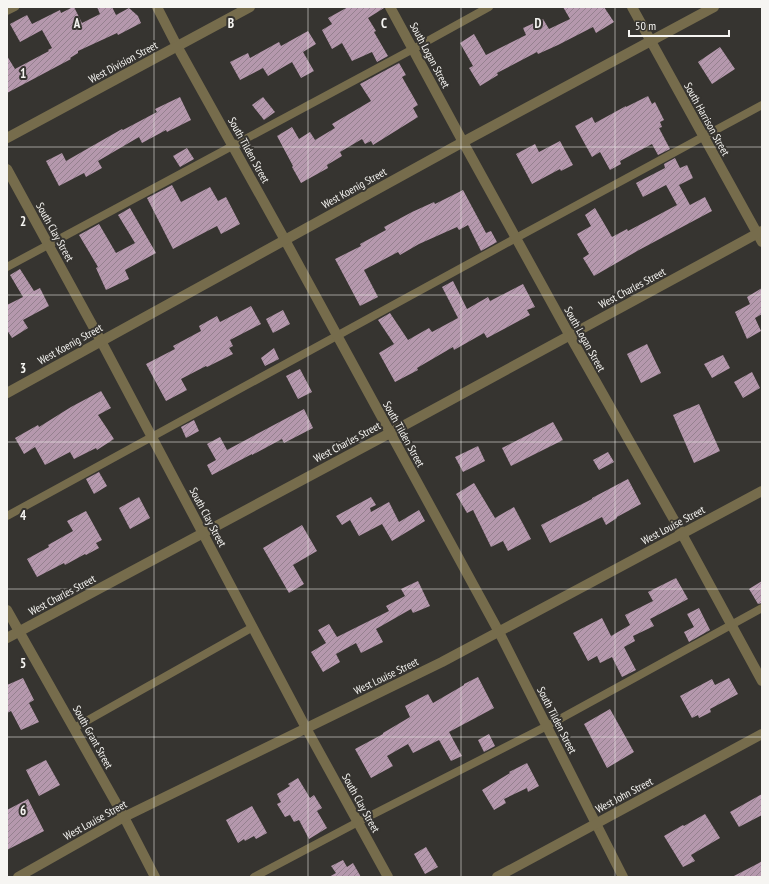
<svg xmlns="http://www.w3.org/2000/svg" width="769" height="884" font-family="'PT Sans Narrow',sans-serif">
  <defs>
    <pattern id="building-hatch" width="6" height="6" patternUnits="userSpaceOnUse"><rect width="6" height="6" fill="#b598ad"/><path d="M-1 1l2-2M0 6l6-6M5 7l2-2" fill="none" stroke="#95818f"/></pattern>
  </defs>
  <rect width="100%" height="100%" fill="#363430"/>
  <g fill="url(#building-hatch)">
    <path d="M73,7H74L82,23L100,14L97,7H112L116,15L129,8L138,16L141,23L118,35L117,33L78,51V53L70,58L71,59L7,93V56L15,69L49,51L48,50L52,48L42,30L20,42L10,24L27,15L32,24L60,10L61,13Z"/>
    <path d="M348,7H384V8L368,18L376,31L374,32L388,56L377,62L372,52L352,61L342,43L332,49L322,30L332,24L328,18Z"/>
    <path d="M563,7H604L614,22L596,33L593,27L558,45L538,54L537,52L497,73L498,75L480,86L469,68L473,66L460,43L474,34L486,55L526,35L523,28L543,19L549,29L570,19Z"/>
    <path d="M308,31L316,44L303,52L314,71L301,78L292,62L268,76L263,68L240,80L230,62L248,53L250,58L279,42L281,46Z"/>
    <path d="M720,47L735,69L712,84L698,62Z"/>
    <path d="M399,63L406,75L402,77L418,105L413,108L418,117L373,145L371,141L365,144L362,139L340,152L342,156L327,165L328,168L301,183L292,167L293,166L277,136L292,127L299,139L310,132L315,140L335,128L332,124L371,101L360,84Z"/>
    <path d="M648,96L652,104L655,102L664,120L660,122L662,127L659,128L670,149L658,155L652,144L620,161L621,164L610,170L600,152L592,157L575,126L592,117L595,123L626,106V107Z"/>
    <path d="M180,97L191,120L167,132L166,130L142,143L139,137L98,161L102,168L86,177L84,173L59,186L46,161L62,153L66,161L122,129L123,130L157,112L155,109Z"/>
    <path d="M263,97L275,112L264,120L252,105Z"/>
    <path d="M560,141L573,165L561,171L560,169L532,184L516,154L535,144L539,152Z"/>
    <path d="M187,148L194,159L180,167L173,156Z"/>
    <path d="M675,158L680,168L687,165L693,178L679,185L690,205L705,197L712,211L639,250L594,276L583,258L589,254L577,234L591,226L585,215L595,208L612,237L627,229L628,231L677,205L666,185L643,197L636,183L665,168L664,164Z"/>
    <path d="M172,185L181,202L210,187L218,201L226,197L240,224L221,234L217,226L173,249L147,198Z"/>
    <path d="M463,190L486,233L491,231L497,242L481,251L468,225L459,230L457,227L419,244L400,255L398,252L364,270L378,297L360,306L335,259L361,246L360,244L386,230L384,227L412,212L434,202L435,204Z"/>
    <path d="M130,208L156,253L125,270L129,279L106,290L96,268L98,267L79,235L99,224L116,253L135,243L118,215Z"/>
    <path d="M20,269L34,291L40,288L49,306L23,320L28,328L12,338L7,330V305L23,297L10,275Z"/>
    <path d="M453,281L467,309L488,297L490,301L523,284L535,307L527,310L530,315L487,338L484,333L454,350L453,347L417,368L418,370L395,382L379,353L394,344L378,320L390,313L408,340L429,328L432,332L458,318L442,287Z"/>
    <path d="M762,288V314L755,318L761,331L747,339L735,312L750,304L747,297Z"/>
    <path d="M251,306L261,324L230,340L233,346L229,348L233,354L207,367L206,366L181,379L187,390L166,401L146,364L175,349L173,346L201,331L199,326L217,316L220,322Z"/>
    <path d="M283,310L290,324L273,333L266,319Z"/>
    <path d="M647,344L661,373L641,383L627,354Z"/>
    <path d="M274,348L279,359L265,366L261,358Z"/>
    <path d="M723,355L730,368L712,378L704,364Z"/>
    <path d="M300,369L312,392L298,399L286,376Z"/>
    <path d="M752,372L760,388L743,398L734,382Z"/>
    <path d="M101,391L111,408L98,415L114,439L97,450L96,448L74,459L70,452L45,465L35,447L24,454L15,438L38,425L39,427L71,407Z"/>
    <path d="M699,404L720,451L694,463L673,415Z"/>
    <path d="M304,409L313,428L284,443L282,439L252,455V454L212,475L207,465L216,460L207,444L220,437L227,450Z"/>
    <path d="M194,420L199,431L186,438L181,427Z"/>
    <path d="M553,422L563,440L511,466L502,448Z"/>
    <path d="M478,446L485,461L463,472L455,457Z"/>
    <path d="M608,452L614,462L599,470L593,460Z"/>
    <path d="M99,472L107,486L94,494L86,479Z"/>
    <path d="M628,479L641,504L617,517V518L606,525L602,517L550,543L541,525L592,499V498Z"/>
    <path d="M474,483L495,518L514,507L531,539L508,551L503,541L491,547L473,510L467,513L456,494Z"/>
    <path d="M139,497L150,518L130,529L119,508Z"/>
    <path d="M371,497L376,505L370,508L371,512L389,502L399,522L419,510L425,521L392,541L382,524L359,536L350,520L342,525L336,516Z"/>
    <path d="M86,511L102,540L96,543L99,548L86,555L85,554L65,565L64,563L37,577L27,559L49,547L48,545L73,531L67,521Z"/>
    <path d="M302,525L317,551L293,565L304,584L289,593L263,548Z"/>
    <path d="M676,578L688,599L650,619L654,626L633,636L635,641L624,647L636,670L622,677L612,657L600,663L597,656L588,661L573,633L602,618L611,636L630,625L625,615L653,601L648,592Z"/>
    <path d="M418,581L430,606L413,613L411,609L376,629L383,642L361,653L356,643L336,654L340,662L323,672L311,652L326,643L318,630L329,624L337,637L389,611L386,606L405,596L401,589Z"/>
    <path d="M762,581V603L758,604L749,589Z"/>
    <path d="M699,608L710,630L689,642L684,632L694,627L687,614Z"/>
    <path d="M478,677L494,708L449,732L462,756L451,761L439,740L413,753L408,744L387,756L393,766L371,778L355,749L383,734V733L410,717L405,706L428,694L433,703L464,685V684Z"/>
    <path d="M23,678L34,700L29,703L39,722L21,730L11,711L7,713V685Z"/>
    <path d="M729,678L738,694L710,709L711,712L699,718L698,715L692,718L680,696L712,679L715,685Z"/>
    <path d="M610,709L634,752L607,768L584,724Z"/>
    <path d="M489,734L495,746L484,752L478,740Z"/>
    <path d="M46,760L60,785L39,796L26,770Z"/>
    <path d="M527,763L539,786L528,792L527,788L504,799L506,803L494,810L482,790L510,773L509,772Z"/>
    <path d="M298,778L310,798L314,795L322,808L317,811L327,828L309,839L299,820L294,822L290,815L285,817L277,804L281,802L277,794L290,786L288,784Z"/>
    <path d="M762,794V815L739,827L730,812Z"/>
    <path d="M28,799L44,831L7,850V810Z"/>
    <path d="M252,806L267,833L256,839L254,836L245,841L244,839L238,843L226,820Z"/>
    <path d="M705,814L720,838L691,855L695,861L683,867L664,836L683,825L684,826Z"/>
    <path d="M426,847L438,867L425,874L414,854Z"/>
    <path d="M343,860L347,867L353,863L361,877H329L336,873L331,866Z"/>
    <path d="M762,861V877H732L759,863Z"/>
  </g>
  <g fill="none" stroke-linecap="round" stroke-linejoin="round">
    <g stroke="#766c4c" stroke-width="8">
      <path d="M7,11L15,7"/>
      <path d="M7,267L413,49L489,7"/>
      <path d="M7,516L516,238L762,105"/>
      <path d="M74,728L253,627"/>
      <path d="M254,877L358,822L547,726L762,608"/>
    </g>
    <g stroke="#766c4c" stroke-width="10">
      <path d="M157,7L177,46L285,240L499,632L623,877"/>
      <path d="M390,7L463,142L570,336L682,534L762,681"/>
      <path d="M632,7L762,242"/>
      <path d="M7,138L250,7"/>
      <path d="M7,169L101,341L306,728L388,877"/>
      <path d="M7,610L124,817L155,877"/>
      <path d="M7,638L390,433L762,231"/>
      <path d="M18,877L124,817L442,662L762,491"/>
      <path d="M497,877L762,734"/>
    </g>
    <path stroke="#766c4c" stroke-width="10" d="M7,393L463,142L714,7"/>
  </g>
  <path fill="none" stroke="#f6f5f2" stroke-width="1" stroke-opacity="0.55" d="M154,7V877M308,7V877M461,7V877M615,7V877M7,147H762M7,295H762M7,442H762M7,589H762M7,737H762"/>
  <g text-anchor="middle" dominant-baseline="central" stroke-width="4" stroke-linejoin="round" paint-order="stroke">
    <g font-size="11" fill="#f6f5f2" stroke="#363430">
      <text transform="translate(430 55) rotate(62)">South Logan Street</text>
      <text transform="translate(123 62) rotate(-28)">West Division Street</text>
      <text transform="translate(707 119) rotate(61)">South Harrison Street</text>
      <text transform="translate(249 150) rotate(61)">South Tilden Street</text>
      <text transform="translate(354 188) rotate(-29)">West Koenig Street</text>
      <text transform="translate(55 232) rotate(61)">South Clay Street</text>
      <text transform="translate(632 288) rotate(-28)">West Charles Street</text>
      <text transform="translate(585 339) rotate(61)">South Logan Street</text>
      <text transform="translate(70 344) rotate(-29)">West Koenig Street</text>
      <text transform="translate(404 434) rotate(61)">South Tilden Street</text>
      <text transform="translate(347 442) rotate(-28)">West Charles Street</text>
      <text transform="translate(208 517) rotate(62)">South Clay Street</text>
      <text transform="translate(673 525) rotate(-28)">West Louise Street</text>
      <text transform="translate(62 595) rotate(-28)">West Charles Street</text>
      <text transform="translate(386 676) rotate(-26)">West Louise Street</text>
      <text transform="translate(557 720) rotate(63)">South Tilden Street</text>
      <text transform="translate(93 737) rotate(61)">South Grant Street</text>
      <text transform="translate(624 795) rotate(-28)">West John Street</text>
      <text transform="translate(361 803) rotate(61)">South Clay Street</text>
      <text transform="translate(95 820) rotate(-29)">West Louise Street</text>
    </g>
  </g>
  <g font-size="13" text-anchor="middle" font-weight="bold" fill="#f6f5f2" stroke="#363430" stroke-width="4" stroke-linejoin="round" paint-order="stroke">
    <text x="77" y="28">A</text>
    <text x="231" y="28">B</text>
    <text x="384" y="28">C</text>
    <text x="538" y="28">D</text>
    <text x="23" y="78">1</text>
    <text x="23" y="226">2</text>
    <text x="23" y="373">3</text>
    <text x="23" y="520">4</text>
    <text x="23" y="668">5</text>
    <text x="23" y="815">6</text>
  </g>
  <rect width="769" height="884" fill="none" stroke="#f6f5f2" stroke-width="16"/>
  <path d="M629 30v6h100v-6" fill="none" stroke="#f6f5f2" stroke-width="2"/>
  <text x="635" y="30" font-size="12" fill="#f6f5f2" stroke="#363430" stroke-width="3" paint-order="stroke">50 m</text>
</svg>
